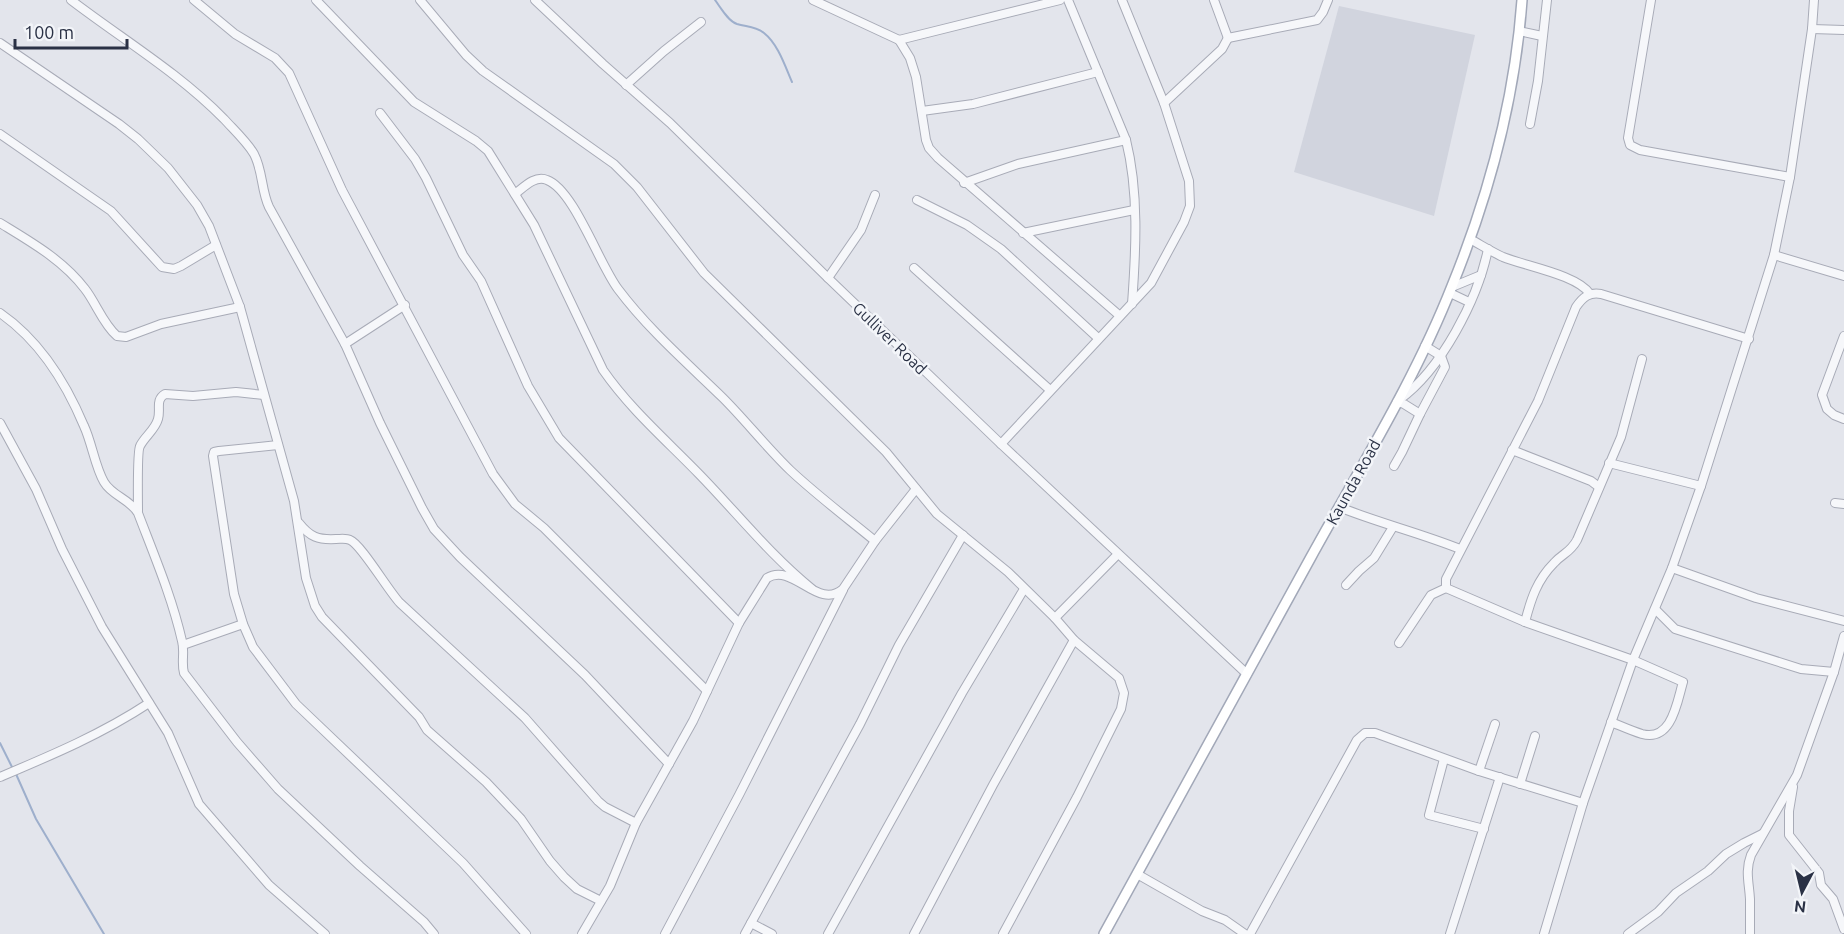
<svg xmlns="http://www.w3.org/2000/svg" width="1844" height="934" font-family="Ubuntu,sans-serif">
  <rect width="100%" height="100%" fill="#e3e5ec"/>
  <path fill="#d1d4de" d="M1339,6L1475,35L1434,216L1294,172Z"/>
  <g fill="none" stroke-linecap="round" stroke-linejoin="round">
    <g stroke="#9eafcc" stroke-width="2">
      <path d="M715,0C721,8 728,21 737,24C747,27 755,26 764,33C778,44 785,66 792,82"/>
      <path d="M0,743L13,769"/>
      <path d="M16,774L36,819L104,934"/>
    </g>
    <defs>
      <g id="minor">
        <path d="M71,0C122,39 179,73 224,119C234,130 247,142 254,154C263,171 261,190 269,207L345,344L380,423L422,508L434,529L460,557L585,675L669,764"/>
        <path d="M194,0L235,34L275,58L289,73L342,190L493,474L515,504L544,528L707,691"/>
        <path d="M316,0L414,102L476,141L488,151L534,225L603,370C630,409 666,440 699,474C737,513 770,555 812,589"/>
        <path d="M420,0L466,55L483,71L614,164L637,187L704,273L886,452L937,514L1008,572L1055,618L1074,640L1119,678L1124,693L1121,709L1077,797L1003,934"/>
        <path d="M535,0L603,64L670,123L828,278L1001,444L1247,674"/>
        <path d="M813,0L899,40L910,58L916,77L926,140L929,148L938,158L1120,316"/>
        <path d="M1068,0L1126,140C1139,192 1136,250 1132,304"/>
        <path d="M1214,0L1228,38"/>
        <path d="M1651,0L1628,138L1630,145L1640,150L1790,177"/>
        <path d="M1812,29L1844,30"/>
        <path d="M1519,31L1542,36"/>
        <path d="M1228,38L1317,20L1323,12L1328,0"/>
        <path d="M899,40L1060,0"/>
        <path d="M0,43L119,124L138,139L168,168L197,205L209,226L240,307L294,501L306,578L315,606L322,617L419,717L427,730L486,782L521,819L550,861L564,877L577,889L601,901"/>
        <path d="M626,85L664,51L701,22"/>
        <path d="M1164,103L1222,49L1228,38"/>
        <path d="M922,111L973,104L1098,72"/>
        <path d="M380,113L415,159L426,178L463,255L481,281L528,386L559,438L739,623"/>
        <path d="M1530,124L1538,81L1547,0"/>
        <path d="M0,134L111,211L162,267L174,269L181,266L216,245"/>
        <path d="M964,183L1018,164L1126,140"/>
        <path d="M515,194C524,187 535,175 547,180C574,190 599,264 618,289C648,329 687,363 723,398C746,421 767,448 791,471C818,496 847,518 875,541"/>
        <path d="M917,200L967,225L1001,249L1098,338"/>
        <path d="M0,223C31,242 63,260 85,289C96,303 103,324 117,336L126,337L161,324L240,307"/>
        <path d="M1023,233L1134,210"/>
        <path d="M1470,239C1481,245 1492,252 1503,257C1525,266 1578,275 1590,294"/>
        <path d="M1774,255L1844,276"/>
        <path d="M914,268L1050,390"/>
        <path d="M828,278L861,230L875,195"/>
        <path d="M1452,287L1481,275"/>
        <path d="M1450,293L1469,302"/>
        <path d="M0,313C39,340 66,383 84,426C92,443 95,467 104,482C112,496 130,499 138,513C154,555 172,597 182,641C185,652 181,662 184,673L237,742L278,789L360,866L424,922L434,934"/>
        <path d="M1844,336L1822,395L1827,409L1834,415L1844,419"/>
        <path d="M345,344L405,305"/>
        <path d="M1399,400C1441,370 1478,299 1488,249"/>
        <path d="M1397,402L1404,404L1420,414"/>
        <path d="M0,423L36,489L62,549L102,627L168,733L199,804L269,885L325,934"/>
        <path d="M1001,444L1151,283L1184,222L1190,206L1189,181L1164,103L1122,0"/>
        <path d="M278,445L219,451L214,452L213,456L234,594L243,624L253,647L296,704L463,863L526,934"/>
        <path d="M1512,450L1591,481L1599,487"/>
        <path d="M1609,463L1701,486"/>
        <path d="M1394,466L1402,452L1420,414L1445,367L1441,356L1425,346"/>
        <path d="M1835,503L1844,504"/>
        <path d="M1339,507C1379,523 1420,533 1460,549"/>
        <path d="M138,511C138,501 137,451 140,446C145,436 155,430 158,419C161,409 155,400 165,394L193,396L236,392L264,395"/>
        <path d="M299,523C310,537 318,540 336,539C341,539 346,538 350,540C361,544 389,592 400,603L525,718L598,801L605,807L636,823"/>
        <path d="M1672,568L1756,598L1844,621"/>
        <path d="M1346,585L1359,571L1374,558L1393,527"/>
        <path d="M1655,609L1675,629L1801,669L1834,672"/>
        <path d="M1055,618L1118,554"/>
        <path d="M1525,622C1531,599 1537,580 1554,563C1563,553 1570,553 1577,540L1621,437L1642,359"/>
        <path d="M1399,643L1431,595L1446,588"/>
        <path d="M183,645L243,624"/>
        <path d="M1611,722C1621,726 1632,731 1642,734C1672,742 1677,702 1683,682L1633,660L1525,622L1446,588V579L1538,401L1576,307C1583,297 1589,292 1601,294L1749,339"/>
        <path d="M1444,759L1429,815L1484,829"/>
        <path d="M1479,771L1495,724"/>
        <path d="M0,777C52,755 102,734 149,703"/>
        <path d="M1520,784L1535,736"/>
        <path d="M1793,787L1789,811V835L1819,873L1821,885L1833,899L1844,929"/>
        <path d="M1137,874L1202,911L1225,920L1245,934"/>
        <path d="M751,923L772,934"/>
        <path d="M582,934L610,886L636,823L693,721L739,623L767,578C793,562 818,611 843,589L875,541L916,489"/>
        <path d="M665,934L739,795L843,590"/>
        <path d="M745,934L860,724L899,645L963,535"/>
        <path d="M828,934L962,693L1024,589"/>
        <path d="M914,934L993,785L1074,640"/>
        <path d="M1250,934L1357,740L1365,733H1375L1479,771L1583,803"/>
        <path d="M1450,934L1500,777"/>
        <path d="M1544,934L1583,803L1633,660L1672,568L1701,486L1774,255L1790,177L1812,29L1814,0"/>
        <path d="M1628,934L1658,912L1676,893L1708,871L1726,854L1744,843L1762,834"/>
        <path d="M1750,934C1750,922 1750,911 1750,899C1749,882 1745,871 1751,855L1797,775L1834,672L1844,636"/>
      </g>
      <path id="major" d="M1104,934C1173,808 1242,683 1311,557C1360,468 1415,380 1452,286C1489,195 1515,98 1522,0"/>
    </defs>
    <use href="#minor" stroke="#a8abb7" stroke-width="10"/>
    <use href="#major" stroke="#a2a8b8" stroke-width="12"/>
    <use href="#minor" stroke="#f6f7fa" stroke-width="8"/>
    <use href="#major" stroke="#fff" stroke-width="9"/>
  </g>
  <g text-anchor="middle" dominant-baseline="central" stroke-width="5" stroke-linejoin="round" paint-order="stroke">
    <g font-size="16" fill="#2a3145" stroke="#f3f5f9">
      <text transform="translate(890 338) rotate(44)">Gulliver Road</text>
      <text transform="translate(1353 482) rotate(-61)">Kaunda Road</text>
    </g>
  </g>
  <g transform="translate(1802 892) rotate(187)" stroke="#f3f5f9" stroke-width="4.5" paint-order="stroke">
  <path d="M0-4.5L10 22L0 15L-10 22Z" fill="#2a3145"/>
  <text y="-9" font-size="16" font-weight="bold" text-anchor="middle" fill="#2a3145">N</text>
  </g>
  <path d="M15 39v9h112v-9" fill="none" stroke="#2a3145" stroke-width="3"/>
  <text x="24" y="39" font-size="18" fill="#2a3145" stroke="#f3f5f9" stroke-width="4.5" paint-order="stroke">100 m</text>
</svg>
